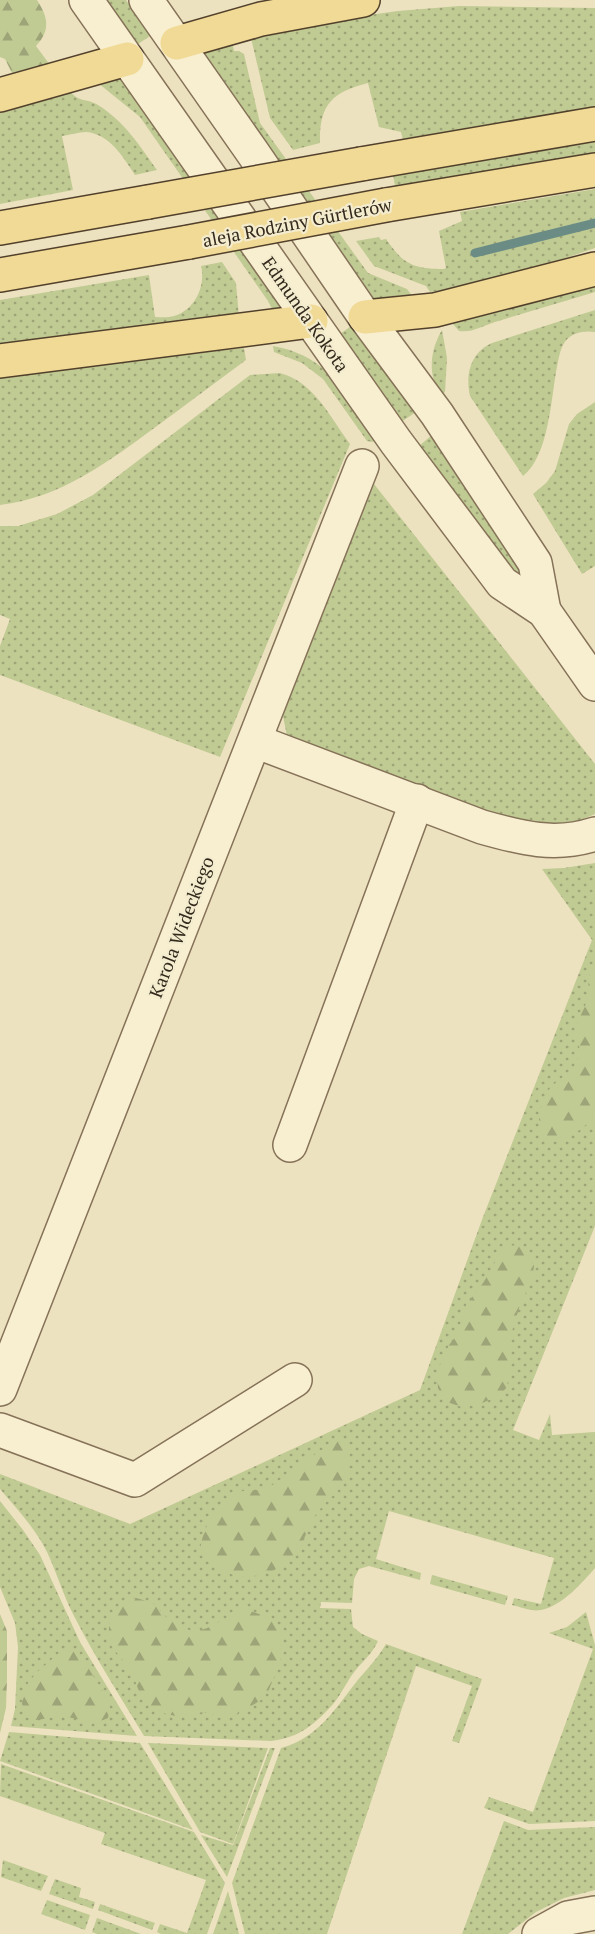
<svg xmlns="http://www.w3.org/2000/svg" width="595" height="1934" font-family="'PT Serif',serif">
  <defs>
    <pattern id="grass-dots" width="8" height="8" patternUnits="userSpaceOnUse" patternTransform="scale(1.5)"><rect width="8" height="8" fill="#c0ca93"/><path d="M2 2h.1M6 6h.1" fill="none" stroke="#9da477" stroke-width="1.8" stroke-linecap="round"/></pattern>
    <pattern id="forest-firs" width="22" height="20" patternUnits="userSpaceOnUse" patternTransform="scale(1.5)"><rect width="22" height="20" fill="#c0ca93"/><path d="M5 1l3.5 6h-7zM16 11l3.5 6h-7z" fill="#9da477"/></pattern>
  </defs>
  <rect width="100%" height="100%" fill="#ede2bf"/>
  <g fill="url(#grass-dots)">
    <path d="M106,0H126L150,36L138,44L137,43Z"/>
    <path d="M459,6L595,8V107L403,140L401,132L379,127L368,83C332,92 319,105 320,143L293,150L270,118L251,38L347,18L398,11Z"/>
    <path d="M232,42L234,51H239L244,54L260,123L368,273L407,289L413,297L377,303L202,50Z"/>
    <path d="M122,79L282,306L274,313L268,301L140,117L98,83Z"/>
    <path d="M70,91C79,103 87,98 98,105C124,121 140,146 157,170L135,175C123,157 110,134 86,132C79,132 70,135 62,136L73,190L0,204V113Z"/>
    <path d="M595,141V156L396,191L393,175Z"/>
    <path d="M595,189V248C541,267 487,284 430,292L426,286L374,266L356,241L379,237L381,240L386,239C403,264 413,269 444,269L446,268L439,231L462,221L460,212Z"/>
    <path d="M222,262L236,283L239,317L0,345V300L149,275L155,317C161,317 168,318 174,316C195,310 206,286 201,266Z"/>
    <path d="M595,277V292C562,302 528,312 495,322C482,326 472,333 459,331L452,323Z"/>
    <path d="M595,310V332C583,330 569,333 563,345C559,353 558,363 556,372C551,401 548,457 523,476L470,396C465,374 471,352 492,343Z"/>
    <path d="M354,324L416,412L401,422L340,334Z"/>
    <path d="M442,330L447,358L445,392L441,395C427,375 430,350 442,330Z"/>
    <path d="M273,346C295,350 313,358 329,374L376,440L373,442L367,441L323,379L302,363L274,352Z"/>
    <path d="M244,348L246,360C216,382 187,404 157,426C109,461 61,498 0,505V373Z"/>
    <path d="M280,373C314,382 330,417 350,444L220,757L0,675V646L10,619L0,615V526H18L57,514L93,495L250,375Z"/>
    <path d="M595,402V566L582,574L533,494L546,483L555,471L569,424L577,414Z"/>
    <path d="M432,435L524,575L521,582L419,446Z"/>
    <path d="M374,484L595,764V814L574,823L530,824L507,821L287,736L283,716L285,706Z"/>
    <path d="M595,863V1226L513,1430L539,1440L550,1414L552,1435L595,1432V1568C582,1583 562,1606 541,1610C532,1612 521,1607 512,1605L514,1598L541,1604L554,1558L389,1511L376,1559L421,1573L420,1580L369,1566L359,1569L354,1579L352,1603L321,1602L320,1608L351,1609L353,1627L362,1634L378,1641C373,1653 363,1661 355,1671C347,1681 342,1693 334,1703C316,1723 300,1738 271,1741L144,1736C120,1696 95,1657 74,1616C63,1595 57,1573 47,1552C35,1528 17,1509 0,1489V1474L130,1524L420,1390L483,1217L592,940L542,869L564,868Z"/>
    <path d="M0,1501L23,1530L40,1555L80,1642L137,1736L11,1726L15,1709L18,1647L15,1623L0,1587Z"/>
    <path d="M432,1575L508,1596L505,1605L430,1584Z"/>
    <path d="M586,1612L595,1645V1821L529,1824L484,1808L489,1797L533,1812L593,1649L549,1633L567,1627Z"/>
    <path d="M386,1644L482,1679L459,1743L452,1741L472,1686L416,1666L327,1934H245L232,1883L281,1748C318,1738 335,1709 357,1681C367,1669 378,1658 386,1644Z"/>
    <path d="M9,1732L140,1743L193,1830L0,1761Z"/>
    <path d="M148,1743L268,1748L233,1844L200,1832Z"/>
    <path d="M270,1748H275L227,1877L201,1835L233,1845Z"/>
    <path d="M1,1764L194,1832L225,1883L207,1934H161L157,1932L160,1924L187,1933L206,1880L101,1844L105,1833L0,1796Z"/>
    <path d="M504,1821L528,1830L595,1827V1890L564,1898L536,1912L508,1934H462Z"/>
    <path d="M3,1860L48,1876L41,1891L1,1877Z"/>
    <path d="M55,1879L81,1888L79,1897L95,1902L93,1909L49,1894Z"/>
    <path d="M228,1891L239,1934H213Z"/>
    <path d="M47,1900L90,1915L85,1930L41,1914Z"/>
    <path d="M100,1904L155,1923L152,1930L98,1910Z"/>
    <path d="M97,1918L141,1934H97L92,1932Z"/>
  </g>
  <g fill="url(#forest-firs)">
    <path d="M0,0H37C48,17 51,30 36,46L50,65L14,77L5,59L0,57Z"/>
    <path d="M595,958V1118C581,1127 561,1152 544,1135C538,1129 538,1122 540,1114C542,1107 543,1098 547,1092C557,1078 575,1073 579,1055C581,1047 577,1040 576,1033C576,1021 583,1013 586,1003C589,987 588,973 595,958Z"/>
    <path d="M521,1245L528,1253L534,1266L532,1280L520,1305L510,1338L511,1362L507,1387L500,1395L480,1404L462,1407L450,1403L442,1396L438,1388L437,1372L449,1345L457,1335L466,1305L483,1283L493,1267L497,1255L505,1246Z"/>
    <path d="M336,1442H343L350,1449C349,1460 349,1470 345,1481C340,1491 322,1504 315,1516C308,1527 304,1542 296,1552C270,1584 226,1585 200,1553C201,1528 218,1499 243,1491C247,1490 252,1491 257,1490C265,1489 272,1486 278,1481C298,1469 315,1451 336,1442Z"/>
    <path d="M136,1598C142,1600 148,1601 154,1604C158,1607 160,1611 163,1614C173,1624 187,1633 201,1630C214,1627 230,1614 244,1609L268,1617L284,1630L280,1662L268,1692L261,1700L238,1714L226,1717L203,1712L180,1717L158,1712L148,1705L142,1699L131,1670L112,1647L108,1638L110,1619L116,1609L125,1601Z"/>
    <path d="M0,1614L7,1631V1678L6,1708L0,1733Z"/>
    <path d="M77,1650L107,1698L110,1706L108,1718L96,1723L63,1716L36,1720L28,1718L24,1714L22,1703L28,1683L37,1672L59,1653Z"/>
  </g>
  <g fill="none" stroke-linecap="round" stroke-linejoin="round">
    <path stroke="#6a8c85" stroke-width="9" d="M475,253L595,223"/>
    <defs>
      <g id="minor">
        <path d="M86,0L396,442L502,583L544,611L595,684"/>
        <path d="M146,0L253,153L365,317L437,414L535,563L544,611"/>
        <path d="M255,741L482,827C521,838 555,847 595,834"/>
        <path d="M290,1145L417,801"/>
        <path d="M0,1389L362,466"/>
        <path d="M0,1430L135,1480L295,1380"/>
        <path d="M539,1934L568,1918L595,1913"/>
      </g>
      <g id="major">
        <path d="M177,43L261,19L363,0"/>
        <path d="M0,95L127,59"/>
        <path d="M361,164L595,124"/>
        <path d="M386,205L595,170"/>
        <path d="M0,228L148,202"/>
        <path d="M0,275L189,242"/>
        <path d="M365,317L435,310L595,269"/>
        <path d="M0,361L311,321"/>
      </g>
    </defs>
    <use href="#minor" stroke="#857258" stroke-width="36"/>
    <use href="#major" stroke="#52402c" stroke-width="36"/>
    <use href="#minor" stroke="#f8efd1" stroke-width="33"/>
    <use href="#major" stroke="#f0da96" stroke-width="33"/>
    <defs>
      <g id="major-bridge">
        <path d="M148,202L361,164"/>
        <path d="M189,242L386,205"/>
      </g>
    </defs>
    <use href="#major-bridge" stroke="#52402c" stroke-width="36" stroke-linecap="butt"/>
    <use href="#major-bridge" stroke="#f0da96" stroke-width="33"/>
  </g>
  <g text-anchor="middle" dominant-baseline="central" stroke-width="4.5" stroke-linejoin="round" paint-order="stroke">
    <g font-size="18" fill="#34291c" stroke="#f4ecce">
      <text transform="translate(297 222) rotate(-11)">aleja Rodziny Gürtlerów</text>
      <text transform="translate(306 314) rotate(55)">Edmunda Kokota</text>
      <text transform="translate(181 927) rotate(-69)">Karola Wideckiego</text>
    </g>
  </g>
</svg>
